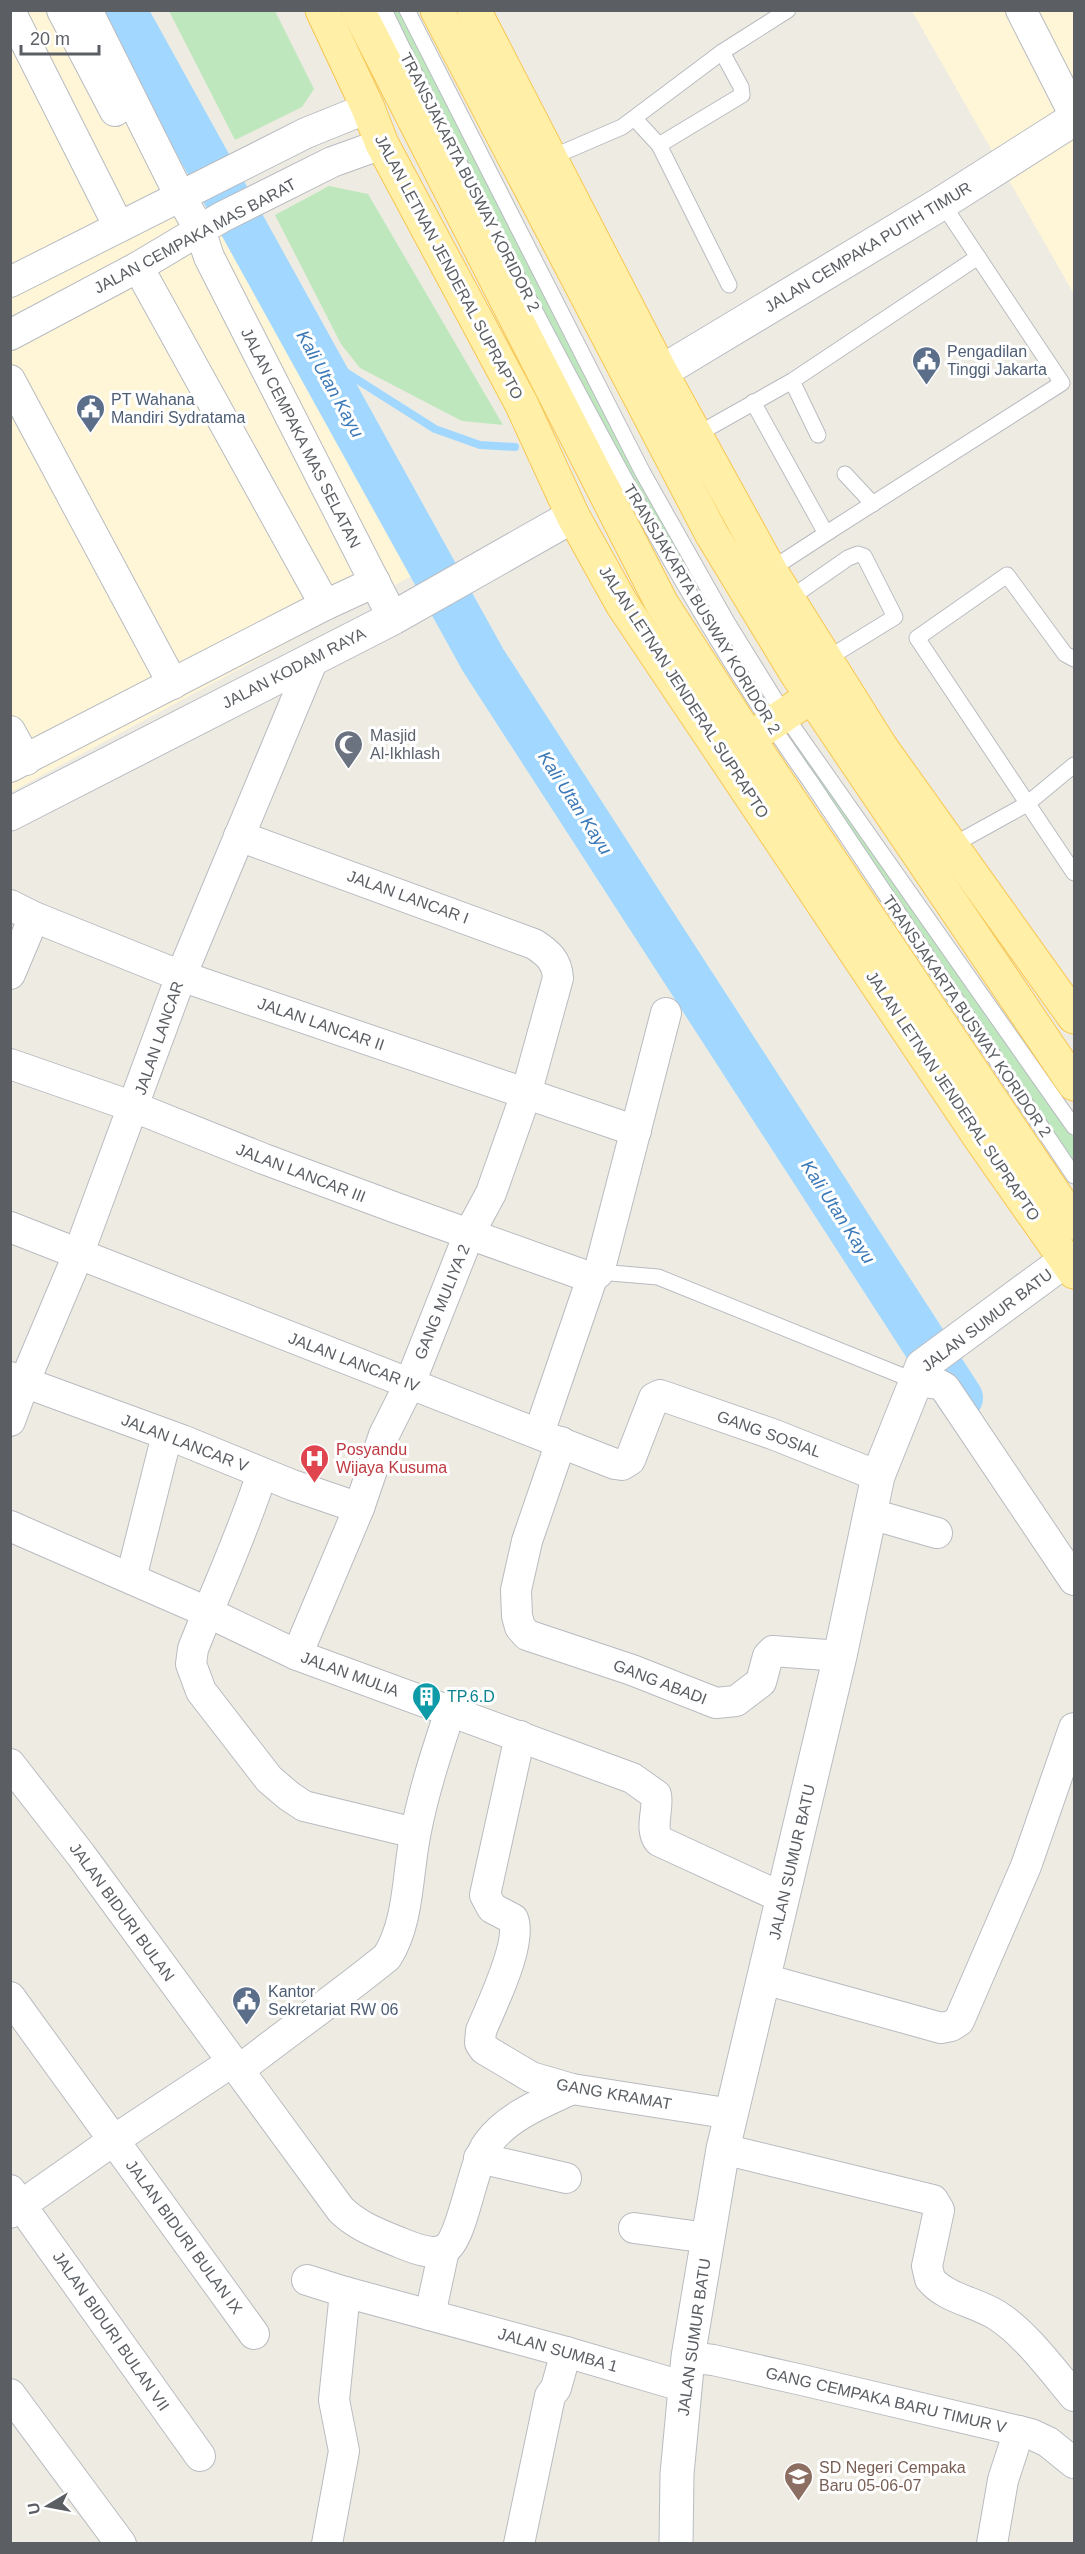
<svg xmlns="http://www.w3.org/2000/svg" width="1085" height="2554" font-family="Helvetica,sans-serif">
  <rect width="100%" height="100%" fill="#eeece2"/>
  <g fill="#fff5d7">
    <path d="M11,11H103L423,570L11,792Z"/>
    <path d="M912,11H1074V294Z"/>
  </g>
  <g fill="#bee7bd">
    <path d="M169,11H275L314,89L302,107L235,140Z"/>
    <path d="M384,11H407L695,566L680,577Z"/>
    <path d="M329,186L368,194L503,425L462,421L360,368L341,344L275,215Z"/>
    <path d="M784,714L1074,1127V1176L770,724Z"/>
  </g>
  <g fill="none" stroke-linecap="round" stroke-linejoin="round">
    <path stroke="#a2d8ff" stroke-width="8" d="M312,351L435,429L480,445L515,447"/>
    <path stroke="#a2d8ff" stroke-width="46" d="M123,10L483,660L960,1398"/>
    <defs>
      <g id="lane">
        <path d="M384,10C449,145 517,279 588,411C656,538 727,664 810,781L1074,1176"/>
        <path d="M407,10L643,473L727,622L784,714L1074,1127"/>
        <path d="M635,119L659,145L729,285"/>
        <path d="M659,145L742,95L741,87L722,52"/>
        <path d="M550,158L622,127L722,52L788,10"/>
        <path d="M792,381L818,435"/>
        <path d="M753,402L824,530L830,531L1062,383L942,203"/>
        <path d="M696,435L792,381L978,257"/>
        <path d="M845,474L873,504"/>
        <path d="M770,570L830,531"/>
        <path d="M789,599L848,558L858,554L864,556L895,617L825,660"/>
        <path d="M1074,659L1065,654L1007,575L917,638L1074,873"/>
        <path d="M953,845L1027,804L1074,765"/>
        <path d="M599,1272L658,1277L915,1381"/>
      </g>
      <g id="street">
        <path d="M62,10L115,111"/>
        <path d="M87,10L180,196L200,230L209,257L393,618"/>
        <path d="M1021,10L1074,114"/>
        <path d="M10,11L119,227"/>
        <path d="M138,267L325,605"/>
        <path d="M10,282L306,133L368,108"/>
        <path d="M10,335L138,267L222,217L332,162L382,144"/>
        <path d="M10,380L173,684"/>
        <path d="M10,731L26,760"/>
        <path d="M10,767L323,606L375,582"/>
        <path d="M239,836L534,944C548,953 557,961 558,978L526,1094L491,1193L469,1234L410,1383L384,1435L359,1508L297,1655"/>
        <path d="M10,905L34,917L181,976L636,1131"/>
        <path d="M10,974L34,917"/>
        <path d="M10,1064L134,1107L264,1159L399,1209L592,1278"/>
        <path d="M10,1227L615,1464L622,1465L630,1460L654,1398L660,1395L775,1435L878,1476"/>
        <path d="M10,1377L182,1440L292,1485L359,1508"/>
        <path d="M915,1381L938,1384L945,1388L1074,1580"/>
        <path d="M10,1421L24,1383L78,1255L181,976L314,657"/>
        <path d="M539,1433L592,1278L599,1272L666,1013"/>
        <path d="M561,1442L527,1541L516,1590L517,1616L520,1627L527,1635L632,1670L716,1703L736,1701L761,1682L768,1656L773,1651L840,1656"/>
        <path d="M262,1473C243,1533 216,1590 193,1649L191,1664L201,1691L269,1779L289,1796L304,1806L415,1833"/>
        <path d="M871,1514L937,1533"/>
        <path d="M10,1526L207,1612L297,1655L632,1778L656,1795C659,1809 649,1829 659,1841L783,1898"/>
        <path d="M131,1578L167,1435"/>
        <path d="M520,1736L485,1895L492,1908L513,1919C523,1943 491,2006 481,2031L480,2043L484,2049L531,2077L572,2089L732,2114"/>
        <path d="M10,1764L81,1855L341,2210C359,2227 379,2234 401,2243C413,2248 433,2256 445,2249C463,2239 472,2164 488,2143C508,2116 542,2103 572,2089"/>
        <path d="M764,1979L941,2028L951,2026L959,2021L1026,1866L1074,1728"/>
        <path d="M10,1997L254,2334"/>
        <path d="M239,2070C288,2032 339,1996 387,1957C410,1921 407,1872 416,1831C424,1790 437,1751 450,1711"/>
        <path d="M723,2149L933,2200L939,2210L927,2266L930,2279C946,2299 977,2302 998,2316C1026,2334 1053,2371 1074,2396"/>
        <path d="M479,2158L566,2178"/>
        <path d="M10,2190L200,2456"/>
        <path d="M10,2213L114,2140L232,2062"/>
        <path d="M634,2228L708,2238"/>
        <path d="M307,2280L345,2292L566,2352L685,2387"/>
        <path d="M430,2315L444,2250"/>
        <path d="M688,2357L713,2360L802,2380L1031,2434L1048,2442L1074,2463"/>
        <path d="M10,2394L121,2544"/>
        <path d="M327,2544L344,2451L334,2400L345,2292"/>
        <path d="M519,2544L550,2396L556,2388L566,2352"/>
        <path d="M992,2544L1003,2480L1019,2431"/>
      </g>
      <g id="secondary">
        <path d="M661,372L942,203L1074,119"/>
        <path d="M10,814L393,618L573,516"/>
        <path d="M676,2544L677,2474L688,2357L723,2149L840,1656L878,1476L922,1366L1066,1260"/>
      </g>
      <g id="primary">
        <path d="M322,10L368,108L382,144L521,403L573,516L622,604L980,1138L1074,1272"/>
        <path d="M358,10L662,604L749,739L1074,1223"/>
        <path d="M437,10L711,533L796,673L1074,1084"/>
        <path d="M474,10L661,372L770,570L881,747L1074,1017"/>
        <path d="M749,739L812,696"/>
      </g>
    </defs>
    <use href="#lane" stroke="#b8bbc0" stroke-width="17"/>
    <use href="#street" stroke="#b8bbc0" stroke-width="32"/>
    <use href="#secondary" stroke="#b8bcc2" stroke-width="35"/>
    <use href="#primary" stroke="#f8c652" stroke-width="35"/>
    <use href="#lane" stroke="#fff" stroke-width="15"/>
    <use href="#street" stroke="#fff" stroke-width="30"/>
    <use href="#secondary" stroke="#fff" stroke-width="33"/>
    <use href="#primary" stroke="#ffefa7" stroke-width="33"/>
  </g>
  <defs>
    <symbol id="civic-pin" viewBox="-11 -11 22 30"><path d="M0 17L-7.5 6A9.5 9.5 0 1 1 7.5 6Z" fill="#5c6f8a" stroke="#fff"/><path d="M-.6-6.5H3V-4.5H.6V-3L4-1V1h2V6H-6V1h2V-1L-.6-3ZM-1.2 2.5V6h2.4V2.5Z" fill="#fff"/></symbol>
    <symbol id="mosque-pin" viewBox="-11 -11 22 30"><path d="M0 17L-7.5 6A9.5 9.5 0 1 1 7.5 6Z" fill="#6b7280" stroke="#fff"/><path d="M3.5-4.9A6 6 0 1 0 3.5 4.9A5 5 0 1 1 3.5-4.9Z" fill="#fff"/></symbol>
    <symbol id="hospital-pin" viewBox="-11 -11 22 30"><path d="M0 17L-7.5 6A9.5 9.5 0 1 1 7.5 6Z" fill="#e0444e" stroke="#fff"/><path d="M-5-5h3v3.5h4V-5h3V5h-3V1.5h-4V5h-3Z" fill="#fff"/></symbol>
    <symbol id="building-pin" viewBox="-11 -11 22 30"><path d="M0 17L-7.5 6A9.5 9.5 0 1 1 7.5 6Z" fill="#0f9aa8" stroke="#fff"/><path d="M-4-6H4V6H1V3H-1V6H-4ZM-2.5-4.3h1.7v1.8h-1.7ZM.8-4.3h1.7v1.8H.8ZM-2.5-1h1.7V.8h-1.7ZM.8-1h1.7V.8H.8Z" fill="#fff"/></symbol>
    <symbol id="school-pin" viewBox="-11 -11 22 30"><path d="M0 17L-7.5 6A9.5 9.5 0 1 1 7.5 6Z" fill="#8d6e63" stroke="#fff"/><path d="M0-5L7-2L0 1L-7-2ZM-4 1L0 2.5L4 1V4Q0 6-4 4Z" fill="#fff"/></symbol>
  </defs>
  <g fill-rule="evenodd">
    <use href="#civic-pin" x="910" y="344" width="33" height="45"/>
    <use href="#civic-pin" x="74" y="392" width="33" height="45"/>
    <use href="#mosque-pin" x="332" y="728" width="33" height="45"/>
    <use href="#hospital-pin" x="298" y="1442" width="33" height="45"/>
    <use href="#building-pin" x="410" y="1680" width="33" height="45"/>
    <use href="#civic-pin" x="230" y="1984" width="33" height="45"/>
    <use href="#school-pin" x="782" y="2460" width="33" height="45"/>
  </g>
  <g text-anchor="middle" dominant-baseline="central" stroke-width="6" stroke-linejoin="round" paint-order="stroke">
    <g font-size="16" fill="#5b5f64" stroke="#fff">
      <text transform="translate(470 182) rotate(63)">TRANSJAKARTA BUSWAY KORIDOR 2</text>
      <text transform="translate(195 236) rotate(-28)">JALAN CEMPAKA MAS BARAT</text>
      <text transform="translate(868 247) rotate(-31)">JALAN CEMPAKA PUTIH TIMUR</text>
      <text transform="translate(449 267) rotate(62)">JALAN LETNAN JENDERAL SUPRAPTO</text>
      <text transform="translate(301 438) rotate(63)">JALAN CEMPAKA MAS SELATAN</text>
      <text transform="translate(702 609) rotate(59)">TRANSJAKARTA BUSWAY KORIDOR 2</text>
      <text transform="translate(294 668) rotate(-27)">JALAN KODAM RAYA</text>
      <text transform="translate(684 692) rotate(57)">JALAN LETNAN JENDERAL SUPRAPTO</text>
      <text transform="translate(408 897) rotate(20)">JALAN LANCAR I</text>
      <text transform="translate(967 1016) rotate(56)">TRANSJAKARTA BUSWAY KORIDOR 2</text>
      <text transform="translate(321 1024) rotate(19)">JALAN LANCAR II</text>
      <text transform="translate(159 1038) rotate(-71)">JALAN LANCAR</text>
      <text transform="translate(953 1096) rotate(56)">JALAN LETNAN JENDERAL SUPRAPTO</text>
      <text transform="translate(301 1173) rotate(21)">JALAN LANCAR III</text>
      <text transform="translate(442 1302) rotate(-68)">GANG MULIYA 2</text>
      <text transform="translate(987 1320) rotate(-37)">JALAN SUMUR BATU</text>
      <text transform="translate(354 1362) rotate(21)">JALAN LANCAR IV</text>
      <text transform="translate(769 1434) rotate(20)">GANG SOSIAL</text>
      <text transform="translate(185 1443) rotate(21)">JALAN LANCAR V</text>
      <text transform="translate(350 1674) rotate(20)">JALAN MULIA</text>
      <text transform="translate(660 1682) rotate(21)">GANG ABADI</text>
      <text transform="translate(792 1862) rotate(-77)">JALAN SUMUR BATU</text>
      <text transform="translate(122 1912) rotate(54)">JALAN BIDURI BULAN</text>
      <text transform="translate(614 2094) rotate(10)">GANG KRAMAT</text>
      <text transform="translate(184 2237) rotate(54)">JALAN BIDURI BULAN IX</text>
      <text transform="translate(111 2331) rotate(55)">JALAN BIDURI BULAN VII</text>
      <text transform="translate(694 2337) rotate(-82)">JALAN SUMUR BATU</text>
      <text transform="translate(558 2350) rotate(16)">JALAN SUMBA 1</text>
      <text transform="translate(886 2400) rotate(13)">GANG CEMPAKA BARU TIMUR V</text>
    </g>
    <g font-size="16" fill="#4e5e75" stroke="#fff" text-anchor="start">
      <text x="947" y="351">Pengadilan<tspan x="947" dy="18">Tinggi Jakarta</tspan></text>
      <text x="111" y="399">PT Wahana<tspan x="111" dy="18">Mandiri Sydratama</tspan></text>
      <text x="268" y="1991">Kantor<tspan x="268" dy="18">Sekretariat RW 06</tspan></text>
    </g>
    <g font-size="16" fill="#5b616d" stroke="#fff" text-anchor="start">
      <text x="370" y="735">Masjid<tspan x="370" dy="18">Al-Ikhlash</tspan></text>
    </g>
    <g font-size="16" fill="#be3a42" stroke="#fff" text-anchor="start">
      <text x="336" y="1449">Posyandu<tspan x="336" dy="18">Wijaya Kusuma</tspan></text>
    </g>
    <g font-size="16" fill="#0d838f" stroke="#fff" text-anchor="start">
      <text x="447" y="1696">TP.6.D</text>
    </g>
    <g font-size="16" fill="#785e54" stroke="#fff" text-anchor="start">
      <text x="819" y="2467">SD Negeri Cempaka<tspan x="819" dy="18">Baru 05-06-07</tspan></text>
    </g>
    <g font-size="18" font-style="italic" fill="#3a78b7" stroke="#fff">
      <text transform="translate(330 384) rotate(61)">Kali Utan Kayu</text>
      <text transform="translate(575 803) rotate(57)">Kali Utan Kayu</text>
      <text transform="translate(838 1212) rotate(57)">Kali Utan Kayu</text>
    </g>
  </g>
  <rect width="1085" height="2554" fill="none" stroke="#5b5f64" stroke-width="24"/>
  <g transform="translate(48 2506) rotate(260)" stroke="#ffffff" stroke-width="4.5" paint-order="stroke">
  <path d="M0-4.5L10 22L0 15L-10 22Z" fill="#5b5f64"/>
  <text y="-9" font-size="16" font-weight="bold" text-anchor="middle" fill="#5b5f64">U</text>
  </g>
  <path d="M21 45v9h78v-9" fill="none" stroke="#5b5f64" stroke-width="3"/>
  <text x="30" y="45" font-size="18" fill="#5b5f64" stroke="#ffffff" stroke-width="4.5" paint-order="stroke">20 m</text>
</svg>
